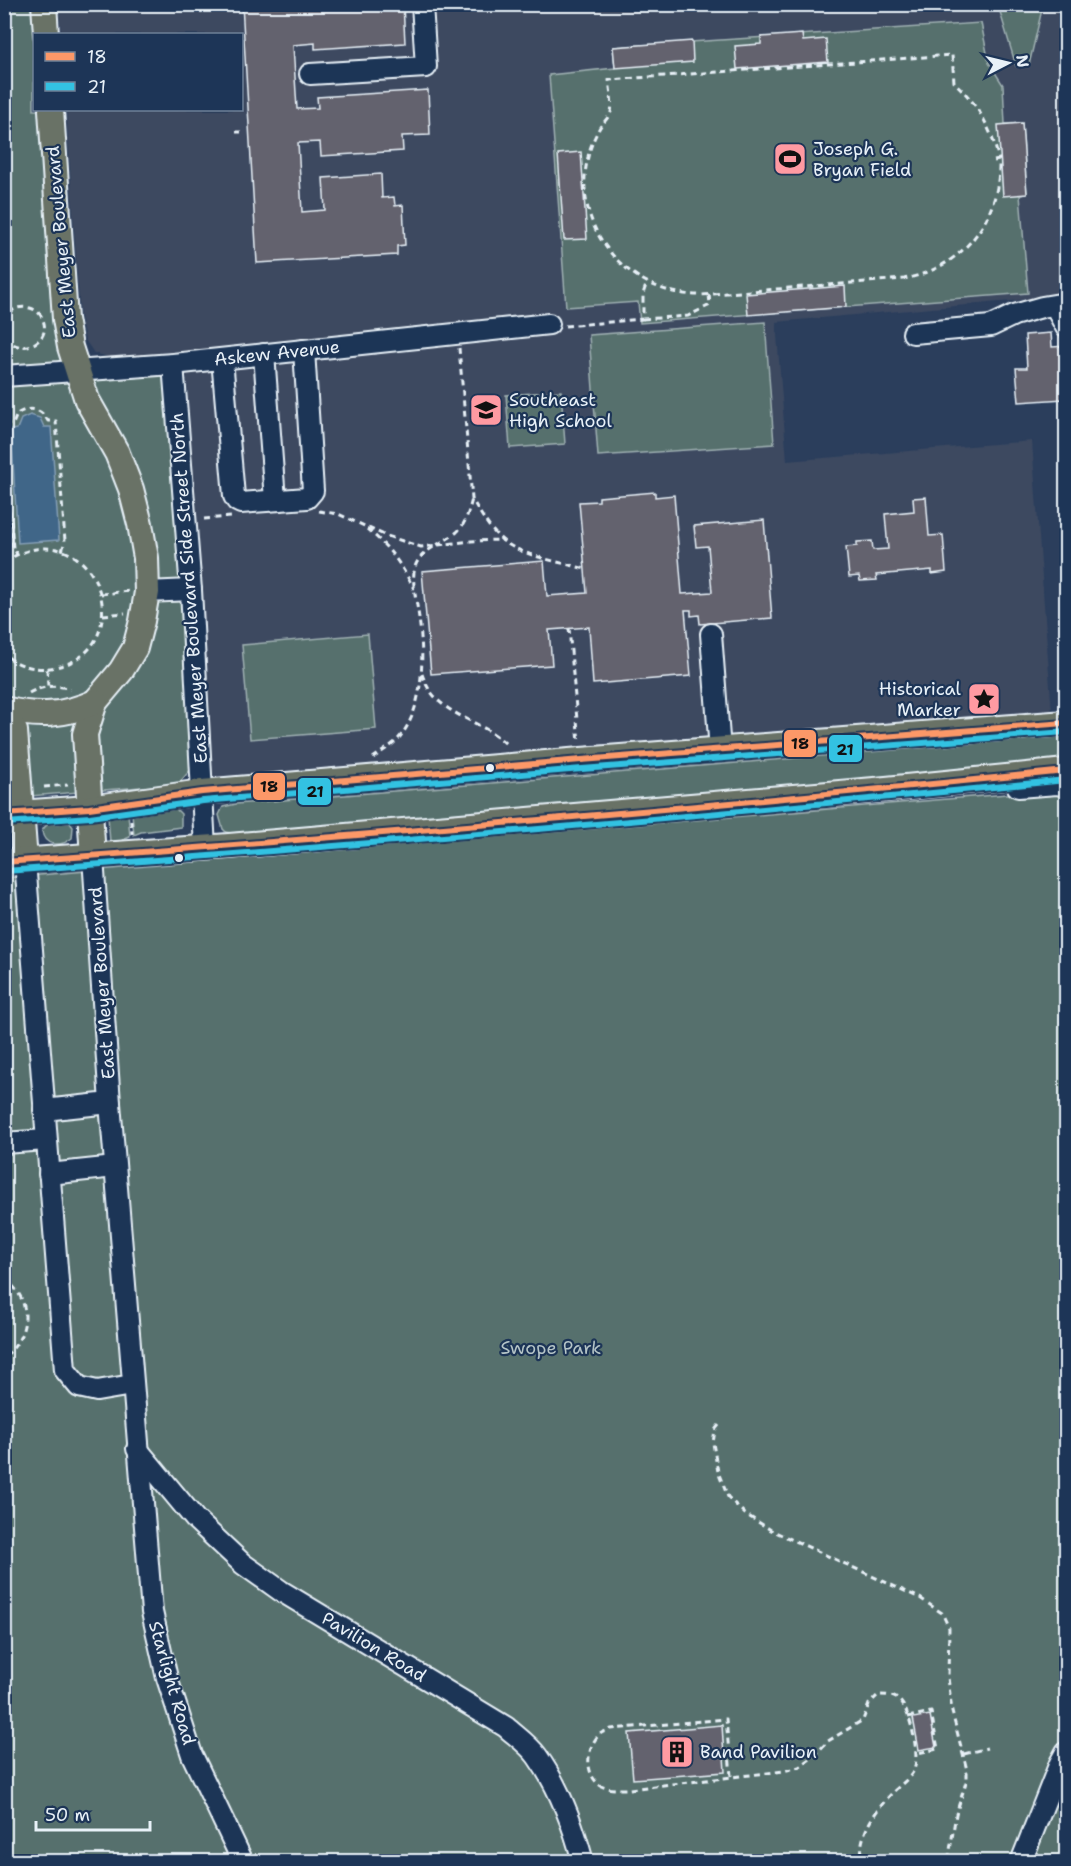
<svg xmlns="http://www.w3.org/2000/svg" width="1071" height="1866" font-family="'Shantell Sans',sans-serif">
  <rect width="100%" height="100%" fill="#2b3e5c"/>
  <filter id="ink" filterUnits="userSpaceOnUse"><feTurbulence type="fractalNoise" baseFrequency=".0167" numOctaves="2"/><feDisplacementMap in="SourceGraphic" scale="12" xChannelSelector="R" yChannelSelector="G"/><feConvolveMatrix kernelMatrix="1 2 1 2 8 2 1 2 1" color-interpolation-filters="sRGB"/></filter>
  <g filter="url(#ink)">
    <path fill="#3c4961" d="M58,5H1066V296L776,322L787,461L1032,441L1052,713L212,781L185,351L112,358L94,353L85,340L80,317L66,110H242V34H61Z"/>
    <g fill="#56706d" stroke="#9fb0b2" stroke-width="1.5">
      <path d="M37,4L34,34V110H44L74,384L168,371L193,767L178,784L5,798L4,5Z"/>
      <path d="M998,5H1043L1029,65L1016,66Z"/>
      <path d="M981,23L989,63L1003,85L1005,124L1022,123L1027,194L1020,195L1028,293L640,323L638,302L566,307L549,75L615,68L613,47Z"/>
      <path d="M765,322L774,444L598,456L589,335Z"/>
      <path d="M561,391L565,444L510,448L506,395Z"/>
      <path d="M368,634L376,729L250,739L242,645Z"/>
      <path d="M1066,736V757L981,772L231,833L226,832L223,829L219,815L223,807L236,804Z"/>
      <path d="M1056,790L1066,793V1861H5L4,878Z"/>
      <path d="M176,809L181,814V827L141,832L134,835L132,813Z"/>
      <path d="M128,813L130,837L118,842H110L108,816Z"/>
      <path d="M63,821L69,822L73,827L72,838C61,847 44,847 42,831C47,822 54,822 63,821Z"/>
    </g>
    <path fill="#416688" stroke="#849eb5" stroke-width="1.5" d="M30,415L40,418L44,427H51L59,540L18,543L11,430L17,429L21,419Z"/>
    <g fill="#64626e" stroke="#e8f1f8" stroke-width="1.5">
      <path d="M242,4H403L405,43L315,49V43L293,45L297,109L318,108L317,97L428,90L430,135L402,136L403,151L321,156L320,142L298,143L302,212L325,210L323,178L381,174L382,198L394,197L395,206L403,205L405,245L397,246V255L257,263Z"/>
      <path d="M802,34L803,41L826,39L828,62L737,69L735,46L761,44V37Z"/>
      <path d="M692,41L693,62L615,68L613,47Z"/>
      <path d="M1022,123L1027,194L1003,196L998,125Z"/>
      <path d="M581,152L587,239L564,240L558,154Z"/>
      <path d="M845,286L846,307L748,315L746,294Z"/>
      <path d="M1051,333L1052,347L1066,346V406H1065L1064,399L1019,402L1016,368H1027L1025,335Z"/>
      <path d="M655,492V497L674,495L682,594L712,592L708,546L696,547L694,526L764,520L772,618L700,624L699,615L691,616V610H685L691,676L593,684L589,627L549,630L552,665L431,674L422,571L544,561L547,596L587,593L579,502L599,501V497Z"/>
      <path d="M926,497L929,536L943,535L946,572L932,574V570L876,575L877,580L860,581L859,576L849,577L846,547L857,546V542L872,541L873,550L888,549L885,514L914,511L913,498Z"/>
      <path d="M930,1715L936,1747L919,1750L913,1718Z"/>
      <path d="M722,1725L725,1772L633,1779L629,1733Z"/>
    </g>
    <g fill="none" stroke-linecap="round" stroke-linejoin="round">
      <defs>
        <g id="minor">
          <path d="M310,74L426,67L422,4"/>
          <path d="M1058,305L1059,314L1066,327"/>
          <path d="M913,333L991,326L1014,315L1042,307L1066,303"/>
          <path d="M264,354L275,500"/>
          <path d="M222,359L234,496L237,501L241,503L307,498L313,491L304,350"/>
          <path d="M173,364L191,590L205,848"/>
          <path d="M4,376L173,364L549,324"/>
          <path d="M147,592L191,590"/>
          <path d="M711,634L720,751"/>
          <path d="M1018,787L1057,784L1066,786"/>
          <path d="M93,857L110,1103L152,1612L167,1678L192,1755L243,1862"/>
          <path d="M25,861L65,1370L79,1387L97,1391L132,1385"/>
          <path d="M44,1110L110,1103"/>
          <path d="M4,1143L46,1140"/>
          <path d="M49,1174L115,1167"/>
          <path d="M137,1449L195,1519L243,1564L281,1591L506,1727C516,1736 529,1745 537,1756C560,1788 573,1824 583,1862"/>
          <path d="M1021,1862L1060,1763L1066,1752"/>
        </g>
        <g id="major">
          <path d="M44,4L46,34"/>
          <path d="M51,110L65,319L70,347L87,400L117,453L131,489L140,524L146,558L147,592L142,621L135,648L121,671L95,702L85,734L93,857"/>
          <path d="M4,709C37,717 64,716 95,702"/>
          <path d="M4,711L15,731L25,861"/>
          <path d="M4,814L89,808L202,792L581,760L1066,723"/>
          <path d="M4,862L229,846L886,789L1066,771"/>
        </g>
      </defs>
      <use href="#minor" stroke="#e8f1f8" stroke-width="24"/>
      <use href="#major" stroke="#e8f1f8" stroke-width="28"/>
      <g stroke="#e8f1f8" stroke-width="3" stroke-dasharray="6 4.5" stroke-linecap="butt">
        <path d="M236,132H241"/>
        <path d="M994,161L999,160C1001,220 962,268 904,279L701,295C630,296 570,229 588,157C590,147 595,136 600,127C603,123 609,117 611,112C613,104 610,89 609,80L952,55L954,82C978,104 991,128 999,160"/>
        <path d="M643,319L688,316L710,305L709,294"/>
        <path d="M4,322C8,310 18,305 30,308C37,310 41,314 43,320C53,346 10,358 4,332"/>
        <path d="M565,326L643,319V294L647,282"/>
        <path d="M459,348L472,499C480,513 489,529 502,540C521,556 561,562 585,569"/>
        <path d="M4,425L13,424L17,414C29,406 41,408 48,421H56L65,541L62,551"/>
        <path d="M4,437L13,548L17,554"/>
        <path d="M319,511L338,514L384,535L421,547L471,541L502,540"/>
        <path d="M204,519L232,517"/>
        <path d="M367,529C388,546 402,565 414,589"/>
        <path d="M4,562C96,503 144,649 56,667C38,671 19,667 4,654"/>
        <path d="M101,594L130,591"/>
        <path d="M103,615L125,613"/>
        <path d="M569,628L579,743"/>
        <path d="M47,669L48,687"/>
        <path d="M422,674C436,718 481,717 508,746"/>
        <path d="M29,693C41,686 57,684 70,689"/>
        <path d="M373,758C381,752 392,746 399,738C425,707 424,655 419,618C417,602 411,582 415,567C420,550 444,543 457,532C466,524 469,510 472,499"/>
        <path d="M44,787L68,785"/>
        <path d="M131,820L132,834"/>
        <path d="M4,1279C34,1298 30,1337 4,1357"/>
        <path d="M719,1425L715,1430L713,1443L718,1472L728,1497L745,1514L771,1530L920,1598L942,1613L949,1628L948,1677L952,1712L967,1770V1779L956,1814L948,1862"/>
        <path d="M908,1717L931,1712L938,1749L917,1753"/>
        <path d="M964,1754L987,1748"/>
        <path d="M731,1776L726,1719L611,1729C607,1731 601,1732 599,1735C586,1748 584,1775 601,1786C609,1790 621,1789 629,1789L784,1771L799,1767L813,1757L828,1741L863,1720L869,1704L878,1695C886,1695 894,1695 900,1701C911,1713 921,1758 913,1772C909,1779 899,1786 893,1792C880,1806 866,1823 862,1843C861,1849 862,1856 861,1862"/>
      </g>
      <use href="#minor" stroke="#1d3557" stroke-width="20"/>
      <use href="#major" stroke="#697266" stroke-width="24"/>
      <defs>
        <g id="bus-1">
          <path d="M4,814L89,808L202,792L581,760L1066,723"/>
          <path d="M4,862C359,837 713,806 1066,771"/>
        </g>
        <g id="bus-2">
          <path d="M5,823L90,817L203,801L582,769L1066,732"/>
          <path d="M5,871C359,846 713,815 1066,780"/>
        </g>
      </defs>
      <use href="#bus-1" stroke="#1d3557" stroke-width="10"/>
      <use href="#bus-2" stroke="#1d3557" stroke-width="10"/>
      <use href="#bus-1" stroke="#fc9868" stroke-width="6"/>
      <use href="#bus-2" stroke="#33c2e2" stroke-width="6"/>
    </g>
  </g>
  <defs>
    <symbol id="stadium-square" viewBox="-11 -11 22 22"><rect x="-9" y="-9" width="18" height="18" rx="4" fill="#ff9aa2" stroke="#1d3557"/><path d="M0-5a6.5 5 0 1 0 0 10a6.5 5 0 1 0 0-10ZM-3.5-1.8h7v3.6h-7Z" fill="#111"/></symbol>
    <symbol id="school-square" viewBox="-11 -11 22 22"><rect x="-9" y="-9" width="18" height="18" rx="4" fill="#ff9aa2" stroke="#1d3557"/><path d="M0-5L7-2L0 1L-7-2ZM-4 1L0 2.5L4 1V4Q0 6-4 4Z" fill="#111"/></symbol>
    <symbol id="sight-square" viewBox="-11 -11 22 22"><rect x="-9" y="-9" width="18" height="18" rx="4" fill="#ff9aa2" stroke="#1d3557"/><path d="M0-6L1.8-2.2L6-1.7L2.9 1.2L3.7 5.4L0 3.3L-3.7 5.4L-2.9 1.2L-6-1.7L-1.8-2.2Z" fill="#111"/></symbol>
    <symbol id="building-square" viewBox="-11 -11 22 22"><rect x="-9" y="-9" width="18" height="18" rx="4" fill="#ff9aa2" stroke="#1d3557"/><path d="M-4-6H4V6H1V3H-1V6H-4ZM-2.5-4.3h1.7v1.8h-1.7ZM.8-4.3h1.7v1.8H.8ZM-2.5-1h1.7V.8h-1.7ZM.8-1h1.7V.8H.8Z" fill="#111"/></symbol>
  </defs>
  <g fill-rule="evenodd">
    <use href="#stadium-square" x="771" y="140" width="38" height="38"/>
    <use href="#school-square" x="467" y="391" width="38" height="38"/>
    <use href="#sight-square" x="965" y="680" width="38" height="38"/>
    <use href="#building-square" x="658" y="1733" width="38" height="38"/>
  </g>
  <g fill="#e8f1f8" stroke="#1d3557" stroke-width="2">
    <circle cx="490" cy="768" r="5"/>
    <circle cx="179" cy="858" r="5"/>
  </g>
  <g text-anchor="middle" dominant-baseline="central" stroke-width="4.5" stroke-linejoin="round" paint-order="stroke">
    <g font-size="18" fill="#e8f1f8" stroke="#1d3557" text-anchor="start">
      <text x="813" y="149">Joseph G.<tspan x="813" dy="21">Bryan Field</tspan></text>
      <text x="509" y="400">Southeast<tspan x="509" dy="21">High School</tspan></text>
      <text x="961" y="689" text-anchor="end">Historical<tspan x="961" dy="21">Marker</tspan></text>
      <text x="700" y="1752">Band Pavilion</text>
    </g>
    <g font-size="18" fill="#e8f1f8" stroke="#1d3557">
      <text transform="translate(61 242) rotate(-95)">East Meyer Boulevard</text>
      <text transform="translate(277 353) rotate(-6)">Askew Avenue</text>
      <text transform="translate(189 588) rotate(-94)">East Meyer Boulevard Side Street North</text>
      <text transform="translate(102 983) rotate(-94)">East Meyer Boulevard</text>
      <text transform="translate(374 1647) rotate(31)">Pavilion Road</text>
      <text transform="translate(172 1683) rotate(74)">Starlight Road</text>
    </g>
    <g font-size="18" fill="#b5c4c7" stroke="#1d3557">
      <text x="551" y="1348">Swope Park</text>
    </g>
  </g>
  <g stroke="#1d3557" stroke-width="2">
    <rect x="783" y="729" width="34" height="29" rx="6" fill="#fc9868"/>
    <rect x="828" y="734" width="35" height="29" rx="6" fill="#33c2e2"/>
    <rect x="252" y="772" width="34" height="29" rx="6" fill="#fc9868"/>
    <rect x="297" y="777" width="35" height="29" rx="6" fill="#33c2e2"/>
  </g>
  <g font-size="16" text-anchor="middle" font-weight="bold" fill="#111">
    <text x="800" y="749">18</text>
    <text x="845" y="755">21</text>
    <text x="269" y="792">18</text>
    <text x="315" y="797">21</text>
  </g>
  <rect width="1071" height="1866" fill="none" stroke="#1d3557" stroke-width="24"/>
  <rect x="12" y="12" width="1047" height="1842" fill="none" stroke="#e8f1f8" stroke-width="2" filter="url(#ink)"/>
  <rect x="33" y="33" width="210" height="78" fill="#1d3557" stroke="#6e8097" stroke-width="1.5"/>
  <rect x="45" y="52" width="30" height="9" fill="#fc9868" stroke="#6e8097" stroke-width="1.5"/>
  <text x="87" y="63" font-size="18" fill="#e8f1f8">18</text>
  <rect x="45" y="82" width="30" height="9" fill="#33c2e2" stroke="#6e8097" stroke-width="1.5"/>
  <text x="87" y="93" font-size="18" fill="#e8f1f8">21</text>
  <g transform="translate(1008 63) rotate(83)" stroke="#1d3557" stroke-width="4.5" paint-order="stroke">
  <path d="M0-4.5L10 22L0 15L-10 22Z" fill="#e8f1f8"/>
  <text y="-9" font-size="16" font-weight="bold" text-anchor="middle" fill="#e8f1f8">N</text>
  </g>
  <path d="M36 1821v9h114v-9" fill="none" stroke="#e8f1f8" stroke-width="3"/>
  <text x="45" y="1821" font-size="18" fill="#e8f1f8" stroke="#1d3557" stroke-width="4.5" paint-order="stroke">50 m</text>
</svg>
